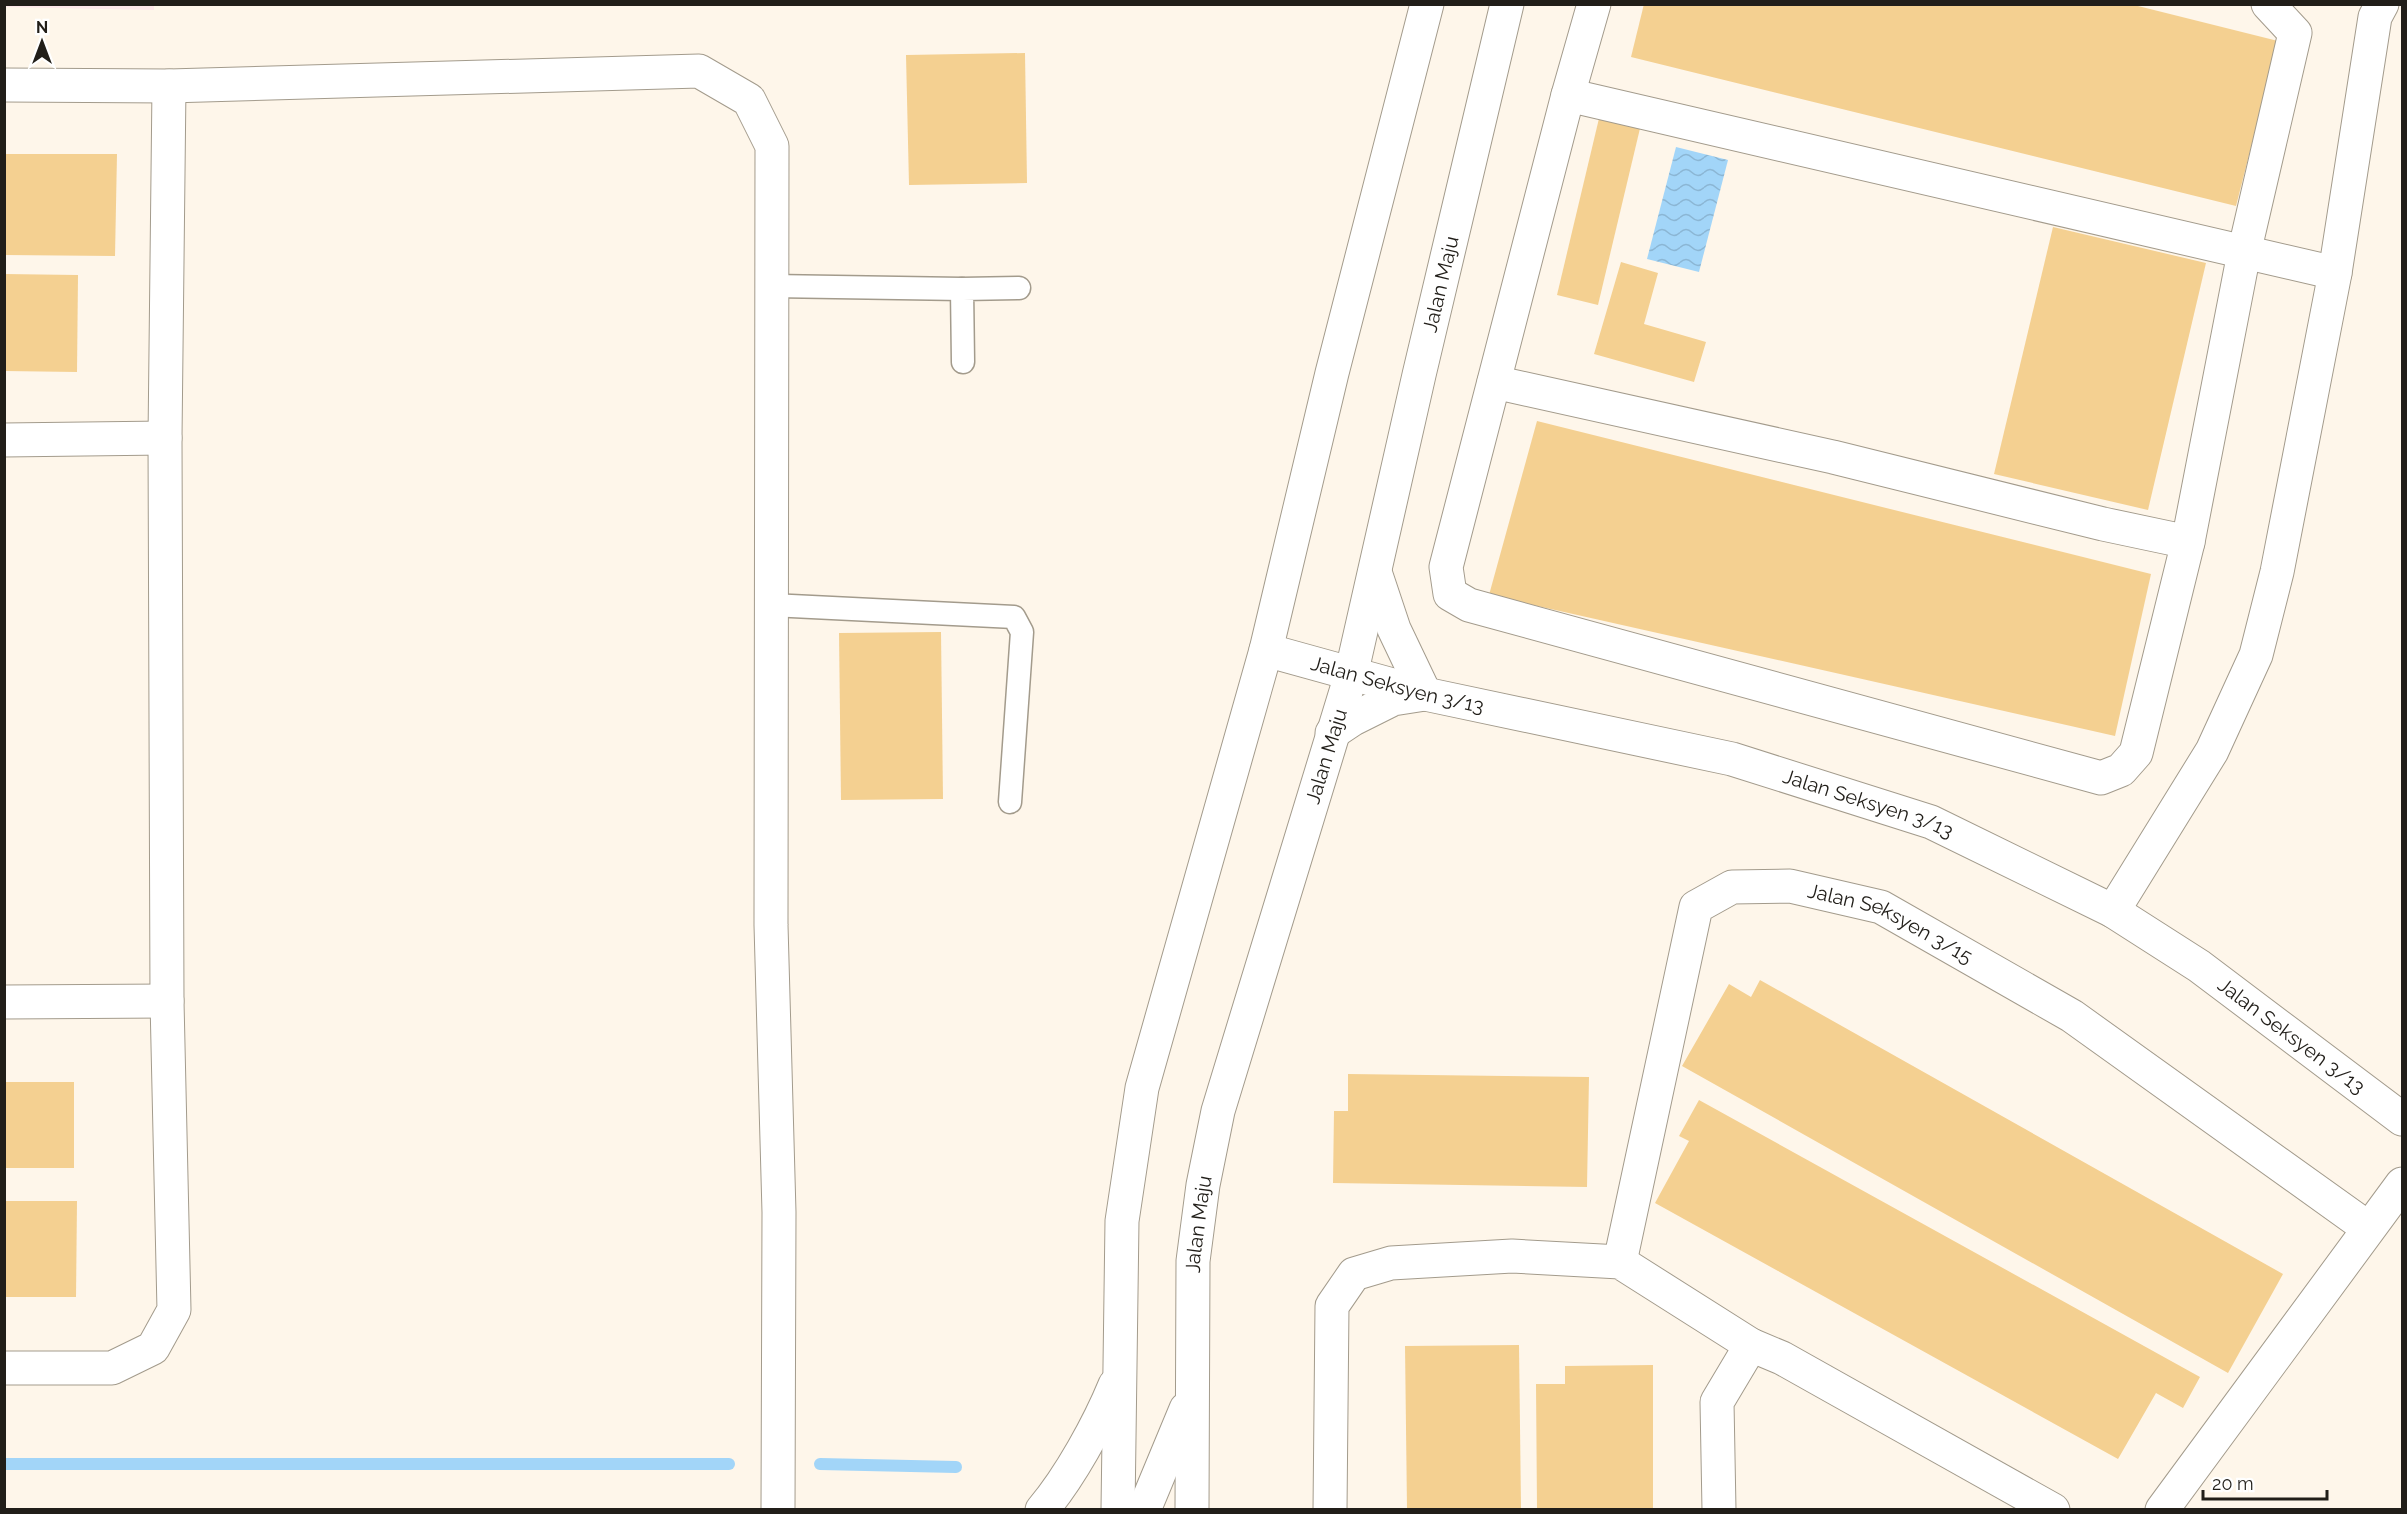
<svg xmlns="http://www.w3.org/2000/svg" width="2407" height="1514" font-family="Raleway,sans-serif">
  <defs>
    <pattern id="water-waves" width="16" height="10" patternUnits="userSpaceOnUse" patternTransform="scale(1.5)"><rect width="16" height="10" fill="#a2d5f8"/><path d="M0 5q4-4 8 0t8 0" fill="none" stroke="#8bb6d4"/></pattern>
  </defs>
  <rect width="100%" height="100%" fill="#fef6ea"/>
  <path fill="#fde7e9" d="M5,4H154V10L5,7Z"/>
  <path fill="url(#water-waves)" d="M1676,147L1728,160L1699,272L1647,259Z"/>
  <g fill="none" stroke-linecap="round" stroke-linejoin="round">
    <g stroke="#a2d5f8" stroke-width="12">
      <path d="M4,1464H729"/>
      <path d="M820,1464L956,1467"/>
    </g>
  </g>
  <g fill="#f4d091">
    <path d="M1644,4H2130L2278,41L2236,206L1631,57Z"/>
    <path d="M1025,53L1027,183L909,185L906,55Z"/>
    <path d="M1601,110L1642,120L1598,305L1557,295Z"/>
    <path d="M4,154H117L115,256L4,255Z"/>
    <path d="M2053,227L2206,263L2148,510L1994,474Z"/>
    <path d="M1621,262L1658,273L1644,324L1706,342L1694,382L1594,354Z"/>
    <path d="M4,274L78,275L77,372L4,371Z"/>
    <path d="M1537,421L2151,574L2115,736L1489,595Z"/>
    <path d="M941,632L943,799L841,800L839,633Z"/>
    <path d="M1760,980L2283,1274L2228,1373L1682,1066L1729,984L1751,997Z"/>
    <path d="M1348,1074L1589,1077L1587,1187L1333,1183L1334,1111H1348Z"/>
    <rect x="4" y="1082" width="70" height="86"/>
    <path d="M1699,1100L2200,1377L2183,1408L2156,1393L2118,1459L1655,1203L1689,1141L1679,1136Z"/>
    <path d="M4,1201H77L76,1297H4Z"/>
    <path d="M1519,1345L1521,1509H1407L1405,1346Z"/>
    <path d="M1653,1365V1509H1537L1536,1384H1565V1366Z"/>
  </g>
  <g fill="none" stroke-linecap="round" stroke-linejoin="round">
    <defs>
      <g id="service">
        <path d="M772,286L962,289"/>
        <path d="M963,362L962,289L1019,288"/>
        <path d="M771,605L1014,617L1022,632L1010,802"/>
      </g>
      <g id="minor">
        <path d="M1594,4L1568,95L1446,567L1450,594L1469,605L2101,778L2121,770L2136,753L2188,542"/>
        <path d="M4,85L169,86L699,71L749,100L772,146L771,925L779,1212L778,1510"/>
        <path d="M1568,95L2335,273"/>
        <path d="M1494,382L1833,457L2103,524L2188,542L2244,253L2295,33L2268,4"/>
        <path d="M4,440L165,438"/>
        <path id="s1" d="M1266,650L1425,694L1732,759L1931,822L2113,911L2199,966L2402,1119"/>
        <path d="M2113,911L2212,751L2256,655L2277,572L2335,273L2375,17L2382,4"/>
        <path d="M4,1002L167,1001"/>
        <path id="s2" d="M1620,1262L1696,907L1732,887L1790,886L1881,907L2072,1016L2368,1228"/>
        <path d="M4,1368H112L153,1348L174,1310L167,1001L165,438L169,86"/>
        <path d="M1330,1510L1332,1306L1354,1274L1391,1263L1512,1256L1620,1262L1751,1345L1782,1358L2053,1510"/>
        <path d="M1719,1510L1717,1402L1751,1345"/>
        <path d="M2162,1510L2402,1184"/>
      </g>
      <g id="tertiary">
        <path d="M1332,733L1353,719L1393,699L1425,694L1394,629L1375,572"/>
        <path d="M1042,1510C1070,1477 1099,1424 1115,1385"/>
        <path d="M1118,1510L1122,1221L1142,1088L1266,650L1332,373L1427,4"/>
        <path d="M1144,1510L1186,1409"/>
        <path id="s3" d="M1192,1510L1193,1261L1203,1185L1218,1111L1351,675L1419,375L1507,4"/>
      </g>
    </defs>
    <use href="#service" stroke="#a39b8c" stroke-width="25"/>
    <use href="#minor" stroke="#a39b8c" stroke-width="35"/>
    <use href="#tertiary" stroke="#a39b8c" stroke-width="35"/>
    <use href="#service" stroke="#fff" stroke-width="22"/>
    <use href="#minor" stroke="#fff" stroke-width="33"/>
    <use href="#tertiary" stroke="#fff" stroke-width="33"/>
  </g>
  <g text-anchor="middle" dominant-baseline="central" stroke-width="5" stroke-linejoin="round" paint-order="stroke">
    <g font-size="20" fill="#211e19" stroke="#fff">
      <text stroke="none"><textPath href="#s3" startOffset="1258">Jalan Maju</textPath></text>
      <text stroke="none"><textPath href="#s1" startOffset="136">Jalan Seksyen 3/13</textPath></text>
      <text stroke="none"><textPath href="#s3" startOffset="772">Jalan Maju</textPath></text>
      <text stroke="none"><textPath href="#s1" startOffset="622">Jalan Seksyen 3/13</textPath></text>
      <text stroke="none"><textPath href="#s2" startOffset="570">Jalan Seksyen 3/15</textPath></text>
      <text stroke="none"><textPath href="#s1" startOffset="1108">Jalan Seksyen 3/13</textPath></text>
      <text stroke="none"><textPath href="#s3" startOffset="286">Jalan Maju</textPath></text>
    </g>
  </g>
  <rect width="2407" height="1514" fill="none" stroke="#211e19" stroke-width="12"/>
  <g transform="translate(42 42)" stroke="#ffffff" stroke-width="4.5" paint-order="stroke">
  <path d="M0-4.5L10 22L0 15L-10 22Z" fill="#211e19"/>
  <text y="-9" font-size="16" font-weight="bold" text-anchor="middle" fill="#211e19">N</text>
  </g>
  <path d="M2203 1490v9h124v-9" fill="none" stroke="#211e19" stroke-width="3"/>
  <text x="2212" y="1490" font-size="18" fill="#211e19" stroke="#ffffff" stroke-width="4.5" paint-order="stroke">20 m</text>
</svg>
